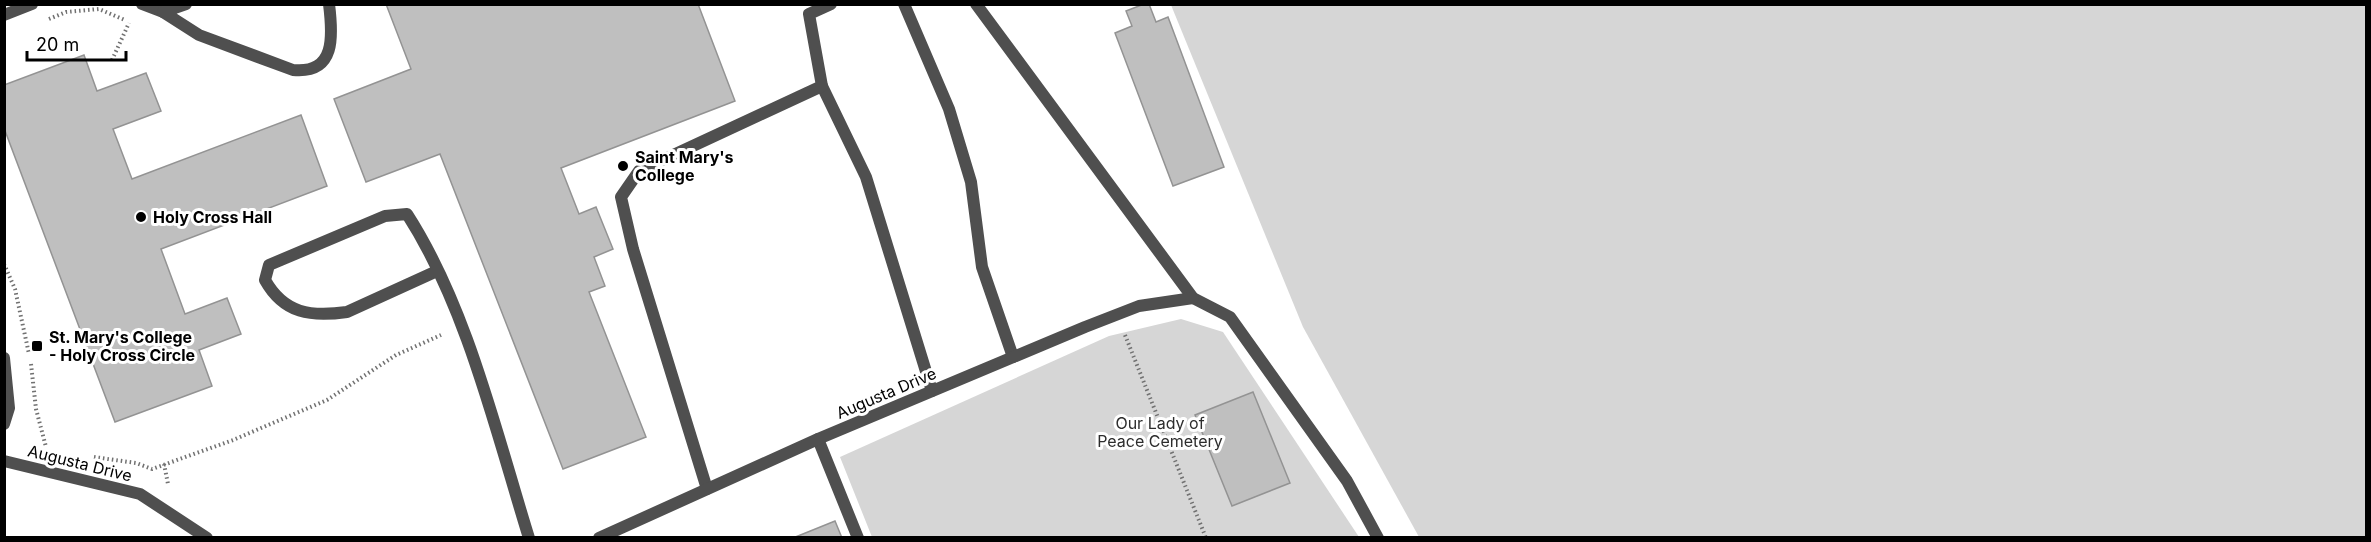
<svg xmlns="http://www.w3.org/2000/svg" width="2371" height="542" font-family="Inter,sans-serif">
  <rect width="100%" height="100%" fill="#fff"/>
  <g fill="#d6d6d6">
    <path d="M1171,5H2366V537H1419L1303,327Z"/>
    <path d="M1181,319L1223,332L1359,537H872L840,457L1109,336Z"/>
  </g>
  <g fill="#bfbfbf" stroke="#939393" stroke-width="1.5">
    <path d="M386,4H698L735,101L561,168L579,214L596,207L613,249L594,257L605,286L589,292L646,437L563,469L440,154L366,182L334,99L411,69Z"/>
    <path d="M1144,4H1149L1156,22L1168,17L1224,167L1173,186L1115,33L1132,26L1126,11Z"/>
    <path d="M84,55L97,91L146,73L161,111L113,129L132,179L301,115L327,186L161,249L185,314L227,298L241,334L199,350L212,386L115,422L4,128V85Z"/>
    <path d="M1253,392L1290,483L1232,506L1195,415Z"/>
    <path d="M835,521L842,538H793Z"/>
  </g>
  <g fill="none" stroke-linecap="round" stroke-linejoin="round">
    <g stroke="#717171" stroke-width="4" stroke-dasharray="1.5 3" stroke-linecap="butt">
      <path d="M49,19L66,12L99,9L125,20"/>
      <path d="M112,60L129,23"/>
      <path d="M4,264L15,289L29,354"/>
      <path d="M1125,335L1206,538"/>
      <path d="M31,364L36,409L46,447"/>
      <path d="M94,457L136,463L152,469L233,440L327,400L396,355L441,335"/>
      <path d="M164,464L168,484"/>
    </g>
    <g stroke="#4f4f4f" stroke-width="12">
      <path d="M142,4L163,12"/>
      <path d="M186,4L163,12L199,35L293,70C336,74 333,36 329,4"/>
      <path d="M904,4L949,109L971,182L982,267L1013,357"/>
      <path d="M976,4L1193,298L1230,317L1347,481L1378,538"/>
      <path d="M4,15L32,4"/>
      <path d="M822,86L866,177L932,391"/>
      <path d="M437,271L347,312C311,317 284,314 265,280L269,265L385,216L407,214C467,307 496,432 529,538"/>
      <path d="M818,439L858,538"/>
      <path d="M4,461L140,494L207,538"/>
      <path d="M707,489L633,249L621,197L639,171L822,86L809,14L831,4"/>
      <path d="M599,538L818,439L1085,327L1139,306L1193,298"/>
    </g>
    <path stroke="#4f4f4f" stroke-width="12" d="M4,358L9,408L4,424"/>
  </g>
  <g fill="#000" stroke="#fff" stroke-width="2">
    <circle cx="623" cy="166" r="6"/>
    <circle cx="141" cy="217" r="6"/>
    <rect x="31" y="340" width="12" height="12" rx="3"/>
  </g>
  <g text-anchor="middle" dominant-baseline="central" stroke-width="6" stroke-linejoin="round" paint-order="stroke">
    <g font-size="16" font-weight="bold" fill="#000" stroke="#fff" text-anchor="start">
      <text x="635" y="157">Saint Mary's<tspan x="635" dy="18">College</tspan></text>
      <text x="153" y="217">Holy Cross Hall</text>
      <text x="49" y="337">St. Mary's College<tspan x="49" dy="18">- Holy Cross Circle</tspan></text>
    </g>
    <g font-size="16" fill="#000" stroke="#fff">
      <text transform="translate(886 393) rotate(-23)">Augusta Drive</text>
      <text transform="translate(80 463) rotate(14)">Augusta Drive</text>
    </g>
    <g font-size="16" fill="#2d2d2d" stroke="#fff">
      <text x="1160" y="423">Our Lady of<tspan x="1160" dy="18">Peace Cemetery</tspan></text>
    </g>
  </g>
  <rect width="2371" height="542" fill="none" stroke="#000000" stroke-width="12"/>
  <path d="M27 51v9h99v-9" fill="none" stroke="#000000" stroke-width="3"/>
  <text x="36" y="51" font-size="18" fill="#000000" stroke="#ffffff" stroke-width="4.5" paint-order="stroke">20 m</text>
</svg>
